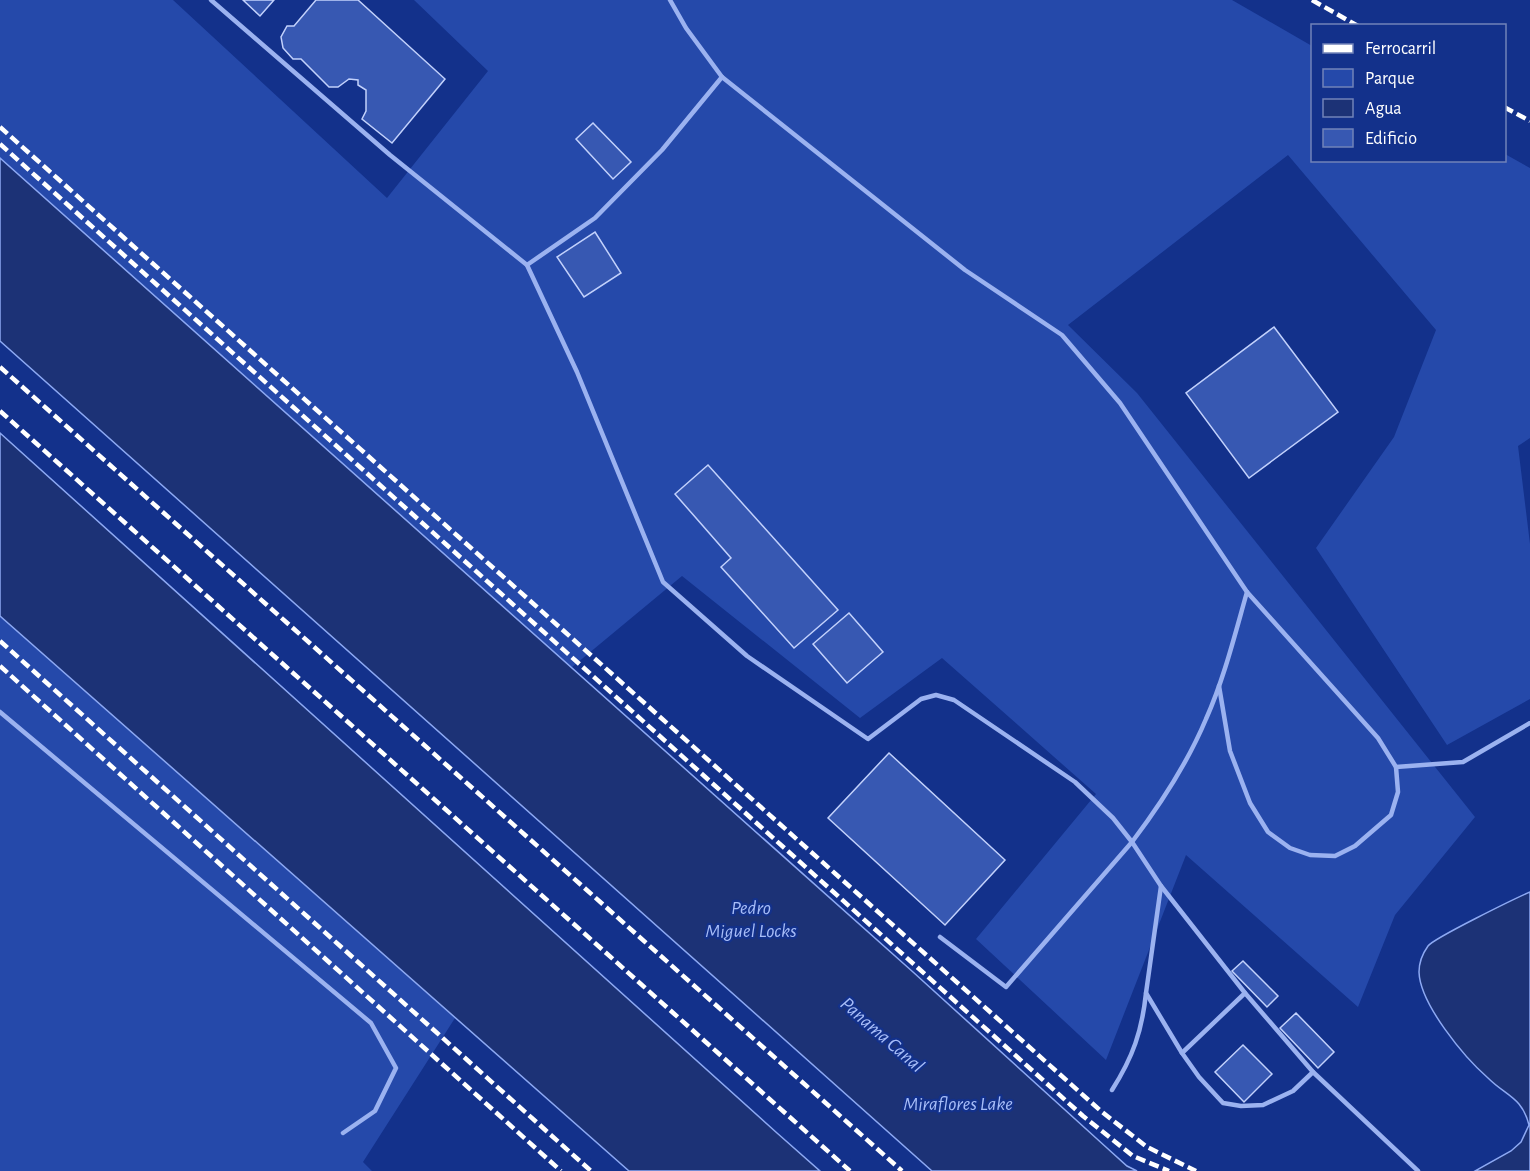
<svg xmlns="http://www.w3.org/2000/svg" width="1530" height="1171" font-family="'Alegreya Sans',sans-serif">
  <rect width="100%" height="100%" fill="#13318b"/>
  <g fill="#2549aa">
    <path d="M0,0H173L387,198L488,71L414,0H1232L1312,46V160H1504L1505,154L1530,168V438L1518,446L1530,544V699L1447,745L1316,548L1394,437L1436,330L1288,155L1068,325L1137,393L1475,817L1395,915L1358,1007L1186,855L1106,1060L976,939L1096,794L942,658L860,718L682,576L571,668L0,158Z"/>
    <path d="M0,616L455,1018L363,1162L372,1171H0Z"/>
  </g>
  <g fill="#1c3276" stroke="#8da9f3" stroke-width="1.5">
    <path d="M0,158L913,972L1107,1148L1127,1166L1137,1171H932L0,341Z"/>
    <path d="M0,433L777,1133L820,1171H629L0,616Z"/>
    <path d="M1530,892V1171H1475L1511,1151L1521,1142L1529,1125C1522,1097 1506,1096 1488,1078C1464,1057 1420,1004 1419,972C1419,963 1423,953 1428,946C1434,938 1516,898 1530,892Z"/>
  </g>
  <g fill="#3758b2" stroke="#c2d1fc" stroke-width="1.5">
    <path d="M243,0H274L260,16Z"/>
    <path d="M316,0H358L445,79L392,143L362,119L366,111V90L358,85V80L349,79L338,87H329L301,59H293L283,48L281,37L287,26H294Z"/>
    <path d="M593,123L631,162L613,179L576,139Z"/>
    <path d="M595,232L621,273L584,297L557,257Z"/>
    <path d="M1274,327L1338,412L1249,478L1186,393Z"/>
    <path d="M708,465L838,610L794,648L721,567L731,558L675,494Z"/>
    <path d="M849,613L883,652L847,683L813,644Z"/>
    <path d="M889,753L1005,860L945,925L828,818Z"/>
    <path d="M1243,961L1278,996L1267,1007L1232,971Z"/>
    <path d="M1296,1013L1334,1052L1318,1068L1280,1028Z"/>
    <path d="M1243,1045L1272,1074L1244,1102L1215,1072Z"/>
  </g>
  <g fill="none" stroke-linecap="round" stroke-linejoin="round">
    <g stroke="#9bb2f0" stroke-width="4.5">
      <path d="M211,0L390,155L527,265L577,372L663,582L747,656L868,739L921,699L936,695L954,700L1075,782L1113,818L1132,842L1161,886L1245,993L1313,1072L1418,1171"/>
      <path d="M670,0L686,28L722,77L965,270L1062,335L1120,403L1247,592L1378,738L1396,767L1398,792L1391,815L1355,846L1335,856L1310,855L1290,848L1268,832L1250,803L1230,751L1219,686"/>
      <path d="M527,265L595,218L662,150L722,77"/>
      <path d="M0,712L371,1023L396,1068L375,1111L343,1133"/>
      <path d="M1396,767L1463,762L1530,723"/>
      <path d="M1161,886L1146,993L1182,1053L1199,1077L1223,1103L1241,1106L1263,1105L1293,1091L1313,1072"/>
      <path d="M940,937L1006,987L1132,842C1160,805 1188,762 1206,719C1224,679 1235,634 1247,592"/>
      <path d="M1182,1053L1245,993"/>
      <path d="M1112,1090C1133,1057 1142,1031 1146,993"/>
    </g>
    <g stroke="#fff" stroke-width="4.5" stroke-dasharray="10 4.5" stroke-linecap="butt">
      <path d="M1312,0L1358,26"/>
      <path d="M1504,107L1530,121"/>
      <path d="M0,127L1102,1112L1147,1147L1196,1171"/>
      <path d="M0,144L1083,1116L1133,1156L1169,1171"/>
      <path d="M0,367L902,1171"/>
      <path d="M0,411L850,1171"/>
      <path d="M0,641L591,1171"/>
      <path d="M0,666L561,1171"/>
    </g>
  </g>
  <g text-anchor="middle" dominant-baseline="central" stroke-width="4.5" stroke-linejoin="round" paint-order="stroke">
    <g font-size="20" font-style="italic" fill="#a7bdf8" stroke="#13318b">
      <text x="751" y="908">Pedro<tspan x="751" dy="23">Miguel Locks</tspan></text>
      <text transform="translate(882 1035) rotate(41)">Panama Canal</text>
      <text x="958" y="1104">Miraflores Lake</text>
    </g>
  </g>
  <rect x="1311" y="24" width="195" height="138" fill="#13318b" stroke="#7183b9" stroke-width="1.5"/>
  <rect x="1323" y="44" width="30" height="9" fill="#ffffff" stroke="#7183b9" stroke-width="1.5"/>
  <text x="1365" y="54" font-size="18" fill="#ffffff">Ferrocarril</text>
  <rect x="1323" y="69" width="30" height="18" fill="#2549aa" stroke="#7183b9" stroke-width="1.5"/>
  <text x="1365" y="84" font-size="18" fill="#ffffff">Parque</text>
  <rect x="1323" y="99" width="30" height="18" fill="#1c3276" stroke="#7183b9" stroke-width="1.5"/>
  <text x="1365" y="114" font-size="18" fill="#ffffff">Agua</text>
  <rect x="1323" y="129" width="30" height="18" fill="#3758b2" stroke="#7183b9" stroke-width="1.5"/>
  <text x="1365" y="144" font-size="18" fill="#ffffff">Edificio</text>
</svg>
